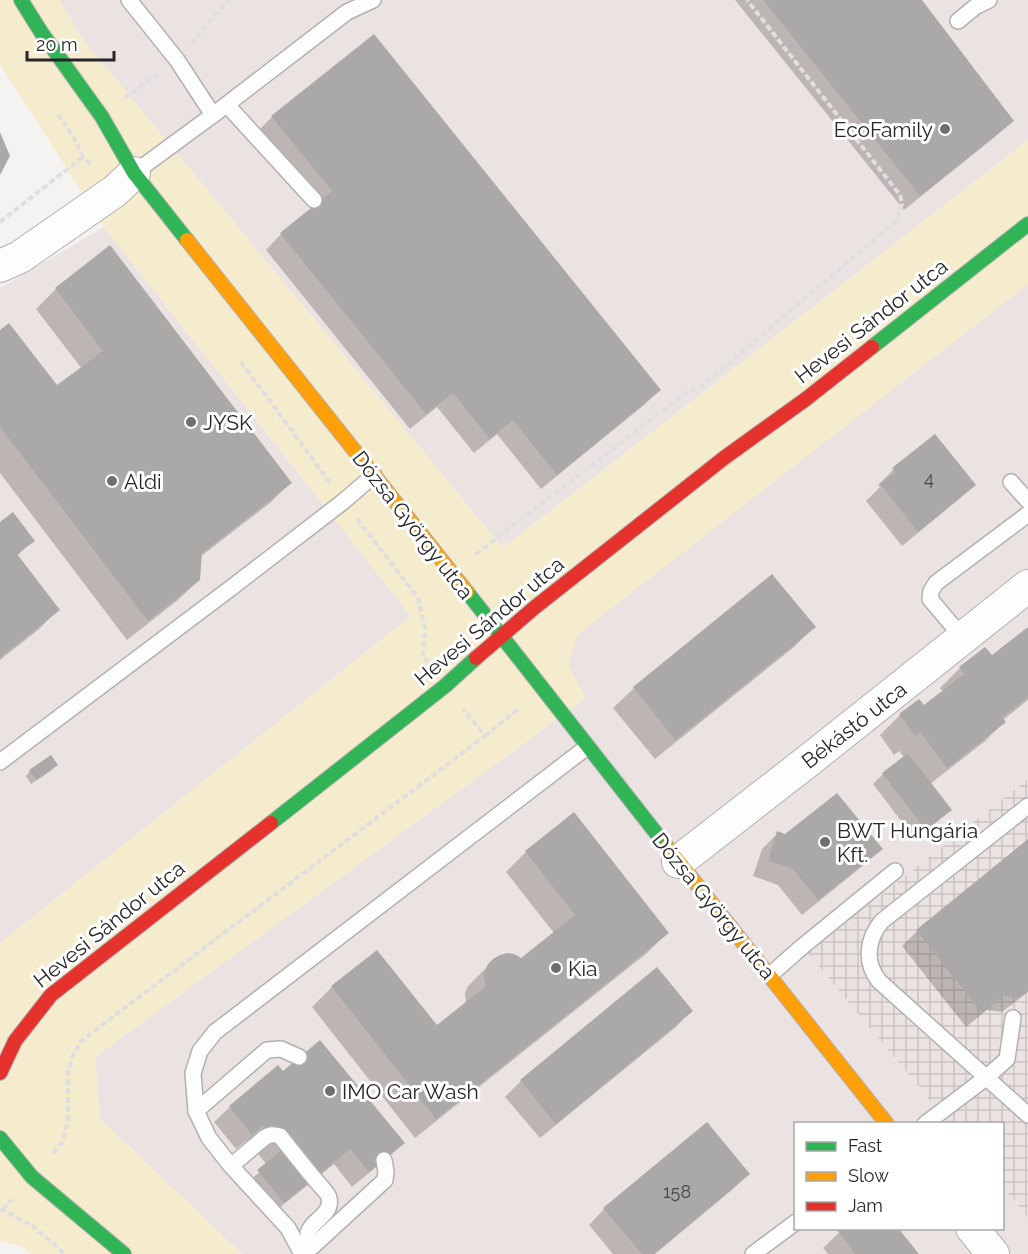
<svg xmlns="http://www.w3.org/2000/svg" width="1028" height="1254" font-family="Raleway,sans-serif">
  <defs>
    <pattern id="industrial-grid" width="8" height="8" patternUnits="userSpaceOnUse" patternTransform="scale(1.5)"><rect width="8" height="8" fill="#ebe3e2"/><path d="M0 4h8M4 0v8" fill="none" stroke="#cac3c2"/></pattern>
  </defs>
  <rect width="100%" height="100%" fill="#f5f3f2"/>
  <g fill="#ebe3e2">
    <path d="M59,0H1028V140L503,548L84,41Z"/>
    <path d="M104,227L411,616L0,943V288Z"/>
    <path d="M1028,284V779L809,953L949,1123L796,1124V1228H1002L1003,1187L1028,1218V1254H242L100,1119L95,1057L586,698L568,665L576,635Z"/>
  </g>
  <path fill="url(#industrial-grid)" d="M1028,779V1218L1003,1187L1002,1124L949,1123L808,953Z"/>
  <path fill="#f5eccd" d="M0,0H59L84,41L503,548L1028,140V284L577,635L568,665L586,698L95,1057L100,1119L242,1254H31L22,1247L0,1241V943L411,616L104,227L0,64Z"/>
  <g fill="#0003">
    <path d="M735,0H920L1012,121L996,136L904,210Z"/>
    <path d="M374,36L659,390L644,405L541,489L497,434L474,453L437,407L410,429L266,250L281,234L316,206L256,133L272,117Z"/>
    <path d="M56,289L290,483L270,503L200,557L199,580L178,600L127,640L0,473V332L56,387L82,369L36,309Z"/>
    <path d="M893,470L974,485L958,500L902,546L866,501L880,487L878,485Z"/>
    <path d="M0,524L33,540L17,556L58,610L38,630L0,660Z"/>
    <path d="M772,576L814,627L794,647L655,759L613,708L634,688Z"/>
    <path d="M1028,629V700L1003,720L1004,722L984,742L930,784L939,820L915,839L873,784L883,774L905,758L899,751L894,755L880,735L900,715L919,701L924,707L943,692L940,688L960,668L991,657Z"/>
    <path d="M52,770L31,784L26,776L30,771Z"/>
    <path d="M778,833L881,849L865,864L802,915L778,885L753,876L762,849Z"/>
    <path d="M1028,841V992L1002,1012L987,1010L966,1027L902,946L917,931Z"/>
    <path d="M526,852L667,933L647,953L415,1138L312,1007L332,987L437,1027L466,1004L465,993L468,986L494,960L521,959L554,933L506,872Z"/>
    <path d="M657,970L691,1011L676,1027L540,1138L505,1097L521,1081Z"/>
    <path d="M282,1073L403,1143L387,1158L352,1187L334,1164L268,1217L243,1187L267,1165L247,1140L236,1149L214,1122L230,1107Z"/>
    <path d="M748,1174L733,1189L655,1254H613L589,1225L604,1209Z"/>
    <path d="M844,1228L917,1254H828L823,1248Z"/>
  </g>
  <g fill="#aba9a8">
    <path d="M763,0H922L1014,121L920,196Z"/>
    <path d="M374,34L661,390L557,475L513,420L490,439L453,393L426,414L280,233L332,191L271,116Z"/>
    <path d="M0,132L10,156L0,175Z"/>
    <path d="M110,245L292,483L202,553L200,580L148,621L0,427V330L9,323L57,385L103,351L55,288Z"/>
    <path d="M935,434L976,485L918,532L880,484L895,472L892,468Z"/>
    <path d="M13,512L35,541L17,554L60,610L0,657V522Z"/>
    <path d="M772,574L816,627L675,740L633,687Z"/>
    <path d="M1028,627V697L1002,717L1006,722L947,768L920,732L915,736L899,714L919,699L924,705L964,674L959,667L985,647L992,655Z"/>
    <path d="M908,753L952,810L926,830L882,773Z"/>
    <path d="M51,755L58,765L37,780L29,770Z"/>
    <path d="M837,793L883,849L818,900L793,869L768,861L777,831L785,834Z"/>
    <path d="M574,812L669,933L436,1119L331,986L377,950L437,1025L486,986L484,978L485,971L488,964L493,959L500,955L507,953L514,954L521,958L575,915L525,851Z"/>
    <path d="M1028,839V991L1019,998L1004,996L982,1013L916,930Z"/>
    <path d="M657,967L693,1011L556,1124L520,1080Z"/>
    <path d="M320,1040L405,1143L369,1172L350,1149L284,1203L257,1170L282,1150L263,1126L252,1135L229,1106L278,1065L283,1071Z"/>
    <path d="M707,1122L750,1174L654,1254H642L603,1208Z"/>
    <path d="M841,1228H898L919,1254H855L838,1231Z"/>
  </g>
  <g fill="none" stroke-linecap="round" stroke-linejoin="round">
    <defs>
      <g id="lane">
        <path d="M129,0L177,60L213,115"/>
        <path d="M958,21L975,7L989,0"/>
        <path d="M227,105L314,200"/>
        <path d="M134,173L213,115L347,12L373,0"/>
        <path d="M1011,482L1028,501"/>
        <path d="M963,638L930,599L931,591L936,583L1028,514"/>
        <path d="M0,762L227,591L344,501L374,475"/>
        <path d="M1028,806L882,921C867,939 864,962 879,981L1028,1115"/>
        <path d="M770,975L803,946L895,871"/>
        <path d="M196,1111L267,1050L281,1049L299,1057"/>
        <path d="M925,1124L987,1077L1007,1059L1013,1018"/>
        <path d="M231,1166L264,1138C270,1134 273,1134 280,1136C293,1152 305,1168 318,1183C322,1188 328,1193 329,1198C333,1215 311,1220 308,1233C308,1237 311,1242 313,1246L302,1254"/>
        <path d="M313,1246L385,1180L386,1172L384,1160"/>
        <path d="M302,1254L288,1228L231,1166L209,1138L196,1111L193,1073L200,1051L215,1032L587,747"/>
        <path d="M753,1254L796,1222"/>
      </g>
      <g id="street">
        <path d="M0,266L20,257L115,191L134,173"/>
        <path d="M678,862L813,757L1028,586"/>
        <path d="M972,1228L993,1254"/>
      </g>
      <g id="fast">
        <path d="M21,0L41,32L102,117L134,173L187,240"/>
        <path d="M872,347L1028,224"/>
        <path d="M467,592L667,847"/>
        <path d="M271,823L445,686L476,658"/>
        <path d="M0,1138L32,1177L124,1254"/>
      </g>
      <g id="slow">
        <path d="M187,240L467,592"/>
        <path d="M667,847L887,1124"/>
      </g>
      <g id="jam">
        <path d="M476,658L534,608L724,458L806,399L872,347"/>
        <path d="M0,1073L15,1041L51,995L271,823"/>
      </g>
    </defs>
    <use href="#lane" stroke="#b2b0b0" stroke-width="18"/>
    <use href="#street" stroke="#b2b0b0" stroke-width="34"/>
    <use href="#fast" stroke="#b2b0b0" stroke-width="16"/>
    <use href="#slow" stroke="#b2b0b0" stroke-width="16"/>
    <use href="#jam" stroke="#b2b0b0" stroke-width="16"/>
    <g stroke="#e0dfdf" stroke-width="4" stroke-dasharray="6 3" stroke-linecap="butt">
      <path d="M191,44L228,0"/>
      <path d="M124,98L159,73"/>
      <path d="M58,114L74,138L83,157L91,165"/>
      <path d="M0,222L83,157"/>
      <path d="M241,362L331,484"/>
      <path d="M357,519L418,598L425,629L423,656L428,662"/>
      <path d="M476,554L686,393L702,386L897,220L902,204L900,195L747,0"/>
      <path d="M485,736L518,709"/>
      <path d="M53,1153L62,1142L68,1122V1072L73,1055L81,1041L485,736L463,709"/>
      <path d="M0,1209L33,1226L65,1254"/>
      <path d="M3,1210L12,1199"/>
    </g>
    <use href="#lane" stroke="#fefdfd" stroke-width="15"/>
    <use href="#street" stroke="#fefdfd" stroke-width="32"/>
    <use href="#fast" stroke="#30b455" stroke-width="14"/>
    <use href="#slow" stroke="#ff9f0a" stroke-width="14"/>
    <use href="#jam" stroke="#e5322d" stroke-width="14"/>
  </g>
  <g fill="#6f6d6d" stroke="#fff" stroke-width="2">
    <circle cx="945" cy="129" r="6"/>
    <circle cx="191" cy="422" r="6"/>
    <circle cx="112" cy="481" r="6"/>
    <circle cx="825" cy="842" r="6"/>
    <circle cx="556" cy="968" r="6"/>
    <circle cx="330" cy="1091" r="6"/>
  </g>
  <g text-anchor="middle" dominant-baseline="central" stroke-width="6" stroke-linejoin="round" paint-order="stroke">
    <g font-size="18" fill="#484646">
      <text x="929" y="478">4</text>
      <text x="677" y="1191">158</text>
    </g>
    <g font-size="21" fill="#272525" stroke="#fff" text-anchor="start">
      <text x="933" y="129" text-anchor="end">EcoFamily</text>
      <text x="203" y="422">JYSK</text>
      <text x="124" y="481">Aldi</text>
      <text x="837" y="830">BWT Hungária<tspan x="837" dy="24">Kft.</tspan></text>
      <text x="568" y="968">Kia</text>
      <text x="342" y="1091">IMO Car Wash</text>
    </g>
    <g font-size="21" fill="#272525" stroke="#fff">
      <text transform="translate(871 321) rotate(-38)">Hevesi Sándor utca</text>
      <text transform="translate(413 525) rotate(52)">Dózsa György utca</text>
      <text transform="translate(489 621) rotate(-40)">Hevesi Sándor utca</text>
      <text transform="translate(854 725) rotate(-38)">Békástó utca</text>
      <text transform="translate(714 906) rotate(51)">Dózsa György utca</text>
      <text transform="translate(109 924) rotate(-39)">Hevesi Sándor utca</text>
    </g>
  </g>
  <rect x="794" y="1122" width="210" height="108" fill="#ffffff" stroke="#a9a8a8" stroke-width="1.5"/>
  <rect x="806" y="1142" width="30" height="9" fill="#30b455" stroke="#a9a8a8" stroke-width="1.5"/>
  <text x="848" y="1152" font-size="18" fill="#272525">Fast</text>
  <rect x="806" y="1172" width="30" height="9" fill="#ff9f0a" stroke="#a9a8a8" stroke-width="1.5"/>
  <text x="848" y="1182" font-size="18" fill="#272525">Slow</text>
  <rect x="806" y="1202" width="30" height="9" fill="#e5322d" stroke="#a9a8a8" stroke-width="1.5"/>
  <text x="848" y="1212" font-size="18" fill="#272525">Jam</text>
  <path d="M27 51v9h87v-9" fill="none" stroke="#272525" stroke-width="3"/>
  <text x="36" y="51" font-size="18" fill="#272525" stroke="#ffffff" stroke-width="4.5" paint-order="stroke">20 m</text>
</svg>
